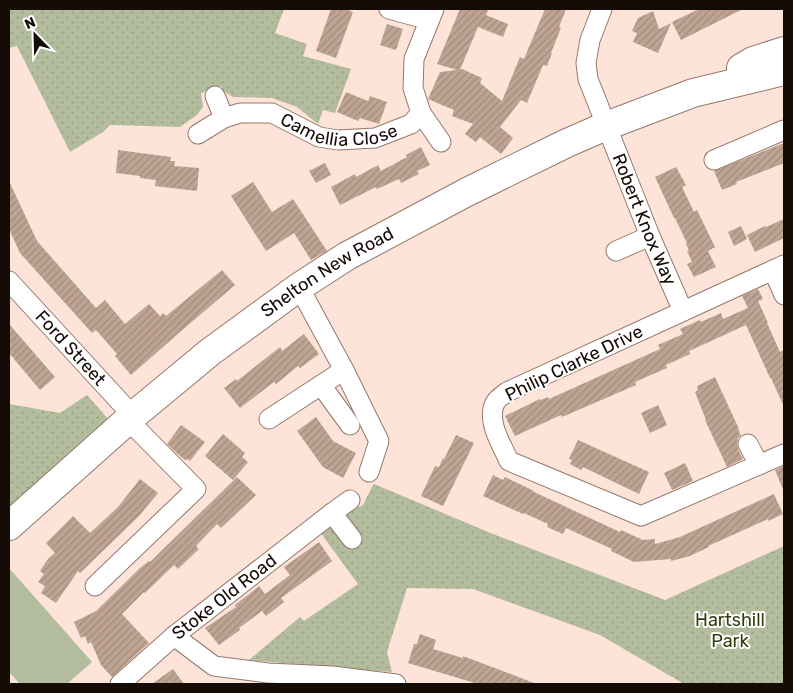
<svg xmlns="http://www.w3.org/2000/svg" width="793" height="693" font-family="Rubik,sans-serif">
  <defs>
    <pattern id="park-dots" width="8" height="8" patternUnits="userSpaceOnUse" patternTransform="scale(1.25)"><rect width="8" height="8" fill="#b3bc9d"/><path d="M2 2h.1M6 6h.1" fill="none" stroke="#99a086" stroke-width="1.8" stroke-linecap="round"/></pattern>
    <pattern id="building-hatch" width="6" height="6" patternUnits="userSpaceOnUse" patternTransform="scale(1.25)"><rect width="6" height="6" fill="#bfa493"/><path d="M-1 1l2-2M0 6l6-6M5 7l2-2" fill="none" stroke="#a38c7d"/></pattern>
  </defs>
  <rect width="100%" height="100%" fill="#fde3d8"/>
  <path fill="#b3bc9d" d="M9,568L92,662L67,684H20L9,672Z"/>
  <g fill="url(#park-dots)">
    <path d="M9,9H284L275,33L307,44L303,56L351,69L335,113L323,110L318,124L297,107L272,98L233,97L225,92L221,86L201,93L203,107L197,115L180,127L110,125L103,132L70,152L17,46L9,48Z"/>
    <path d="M87,395L109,420L9,511V404L60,413Z"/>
    <path d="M374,484L493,534L665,600L784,546V684H684L600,635L473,589L407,588L387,652L392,672L249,660L300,617L304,621L358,584L317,528L363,505L373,485Z"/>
  </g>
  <g fill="url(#building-hatch)">
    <path d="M331,9H345L353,12L336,58L316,51Z"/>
    <path d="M460,9H489L486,15L508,24L503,37L478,27L460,70L462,69L482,78L480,83L502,101L520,57L524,59L545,9H566L559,27L561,28L551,53H552L547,66L543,65L527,103L521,100L500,127L513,138L501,154L480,137L476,142L465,134L473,124L452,116L454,110L428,99L440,72L457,70L437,64Z"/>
    <path d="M699,9H743L681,40L672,22Z"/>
    <path d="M653,11L659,29L671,23L658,53L633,42L637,33L632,31L638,18Z"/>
    <path d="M387,24L403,29L396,50L380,45Z"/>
    <path d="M346,92L368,101L370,96L387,102L379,124L360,118L358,121L337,112Z"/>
    <path d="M784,143V163L736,182L737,184L722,190L714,171Z"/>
    <path d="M421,147L430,165L417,171L419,174L401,183L399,179L377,189L376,187L340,205L331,187L355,174L356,177L378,165L381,171L407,157L406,155Z"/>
    <path d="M118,150L171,157L170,161H175L174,166L199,168L197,191L155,186L156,180L140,178V176L116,173Z"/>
    <path d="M325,163L331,175L316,183L309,171Z"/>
    <path d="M676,167L686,185L682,187L694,212L697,210L715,247L708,251L716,267L694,277L687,264L692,262L687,251L689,250L686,244L687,243L675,218H674L655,177Z"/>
    <path d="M9,181L37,241L96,308L105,300L125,324L149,304L160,316L163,313L166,316L222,270L235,285L180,332L131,375L115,356L117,354L96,330L92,333L20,253L9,229Z"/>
    <path d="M253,182L272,212L293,199L327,251L311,260L294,233L266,251L231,196Z"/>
    <path d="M784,219V238L755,252L747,235L765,226L766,227Z"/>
    <path d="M741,226L747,239L734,246L728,232Z"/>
    <path d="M758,289L763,299L758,301L768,323H767L780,352L784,350V407L771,378H770L746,325L689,351L690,354L666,365L667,368L635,382L636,385L562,417L561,415L515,436L505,416L540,399L541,400L548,397L549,399L660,349L658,345L683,334L680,329L700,320L701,322L721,313L723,319L748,308L742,296Z"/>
    <path d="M9,324L55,377L40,390L9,353Z"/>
    <path d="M304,334L319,354L300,368L298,366L276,384L274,382L240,408L224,388L236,379L237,381L280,347L282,351Z"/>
    <path d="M715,377L739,429H738L741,436L738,438L737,444L738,449L743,459L727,467L705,420H706L695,392L698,390L697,386Z"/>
    <path d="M658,405L667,425L650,433L641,413Z"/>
    <path d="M316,417L333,441L356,453L343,478L323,467L297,431Z"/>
    <path d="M181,425L205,442L190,461L187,459L185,460L180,456L167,444Z"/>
    <path d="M223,434L245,453L242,457L248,462L233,480L205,456Z"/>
    <path d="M456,435L474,443L443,506L421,496L435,466L439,467L443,458L444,459Z"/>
    <path d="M578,440L649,472L639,494L583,467L581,470L570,464L572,460L569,459Z"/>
    <path d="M685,463L693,481L672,490L664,473Z"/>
    <path d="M784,466V492L775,470Z"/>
    <path d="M493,475L503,480L505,477L534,491V492L620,532L621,530L643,540L655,539V544L680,537L774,494L783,514L768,521V519L737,533L708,546L709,547L690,556L671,561V559L634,562L611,551L612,549L566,528L563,534L547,527L548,524L524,513L523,514L483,496Z"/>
    <path d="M237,477L256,495L221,528L217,524L196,546L199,549L178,569L174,565L145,593L144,592L122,614L149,643L112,677L101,665L91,642L88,644L85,636L81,638L74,622L96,611L140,568L149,561L150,562Z"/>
    <path d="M140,479L158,493L139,516L80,573L78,571L56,603L41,593L45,586L38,582L44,574L40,571L48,559L55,553L46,543L73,516L90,533L118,507Z"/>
    <path d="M319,542L332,561L281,598L284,602L266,616L262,611L239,628L240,630L219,645L205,628L236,607L235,605L259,586L265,594L290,575L284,567Z"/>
    <path d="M420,634L436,640L433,649L463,658V656L534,683V684H478L408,663L414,644H417Z"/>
    <path d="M173,669L184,684H152Z"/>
  </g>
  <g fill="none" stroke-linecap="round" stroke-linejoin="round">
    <defs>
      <g id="minor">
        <path d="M389,9L429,20"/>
        <path d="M434,9L414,59L413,88L421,113L441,142"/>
        <path id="s1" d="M602,9L590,40L586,63L588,79L650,236L683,311"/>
        <path d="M215,96L224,118"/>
        <path id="s2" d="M198,134L224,118L240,113H272L319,137L338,140L375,138L411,124L421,113"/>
        <path d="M714,160L784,130"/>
        <path d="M616,251L650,236"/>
        <path d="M784,265L507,392C503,395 497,399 495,403C486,421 502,445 509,461L641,516L784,454"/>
        <path d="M773,270L784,295"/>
        <path id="s3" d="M9,281L133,416"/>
        <path d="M299,287L344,370L379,441L369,472"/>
        <path d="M321,385L350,425"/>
        <path d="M269,419L344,370"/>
        <path d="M748,444L759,465"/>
        <path d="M332,513L352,539"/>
        <path d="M95,586L196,489L128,420"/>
        <path d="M174,636L214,666L268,673L332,676L396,684"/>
        <path id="s4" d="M120,684L174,636L332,513L350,500"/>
      </g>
      <g id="secondary">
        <path d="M741,68L753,61L784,51"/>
        <path id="s5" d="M9,526L128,420L210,352L299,287L347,256L467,192L567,143L606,126L693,93L784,71"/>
      </g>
    </defs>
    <use href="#minor" stroke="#94786b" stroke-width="21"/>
    <use href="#secondary" stroke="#94786b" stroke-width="30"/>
    <use href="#minor" stroke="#fff" stroke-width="19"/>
    <use href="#secondary" stroke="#fff" stroke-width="28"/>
  </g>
  <g text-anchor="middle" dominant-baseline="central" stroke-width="4" stroke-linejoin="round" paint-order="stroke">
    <g font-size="18" fill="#150b07" stroke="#fff">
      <text stroke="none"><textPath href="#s2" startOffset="151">Camellia Close</textPath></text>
      <text stroke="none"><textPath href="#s1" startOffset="224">Robert Knox Way</textPath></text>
      <text stroke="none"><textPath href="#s5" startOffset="408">Shelton New Road</textPath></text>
      <text stroke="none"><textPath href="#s3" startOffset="91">Ford Street</textPath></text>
      <text transform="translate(574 363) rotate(-26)">Philip Clarke Drive</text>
      <text stroke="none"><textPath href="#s4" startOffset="136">Stoke Old Road</textPath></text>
    </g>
    <g font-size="18" fill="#333d0d" stroke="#fff">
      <text x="730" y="620">Hartshill<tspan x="730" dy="21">Park</tspan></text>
    </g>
  </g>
  <rect width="793" height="693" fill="none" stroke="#150b07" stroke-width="20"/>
  <g transform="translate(35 35) rotate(337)" stroke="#ffffff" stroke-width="4" paint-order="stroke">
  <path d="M0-4L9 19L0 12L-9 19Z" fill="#150b07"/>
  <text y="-8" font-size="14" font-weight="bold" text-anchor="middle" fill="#150b07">N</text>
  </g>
</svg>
